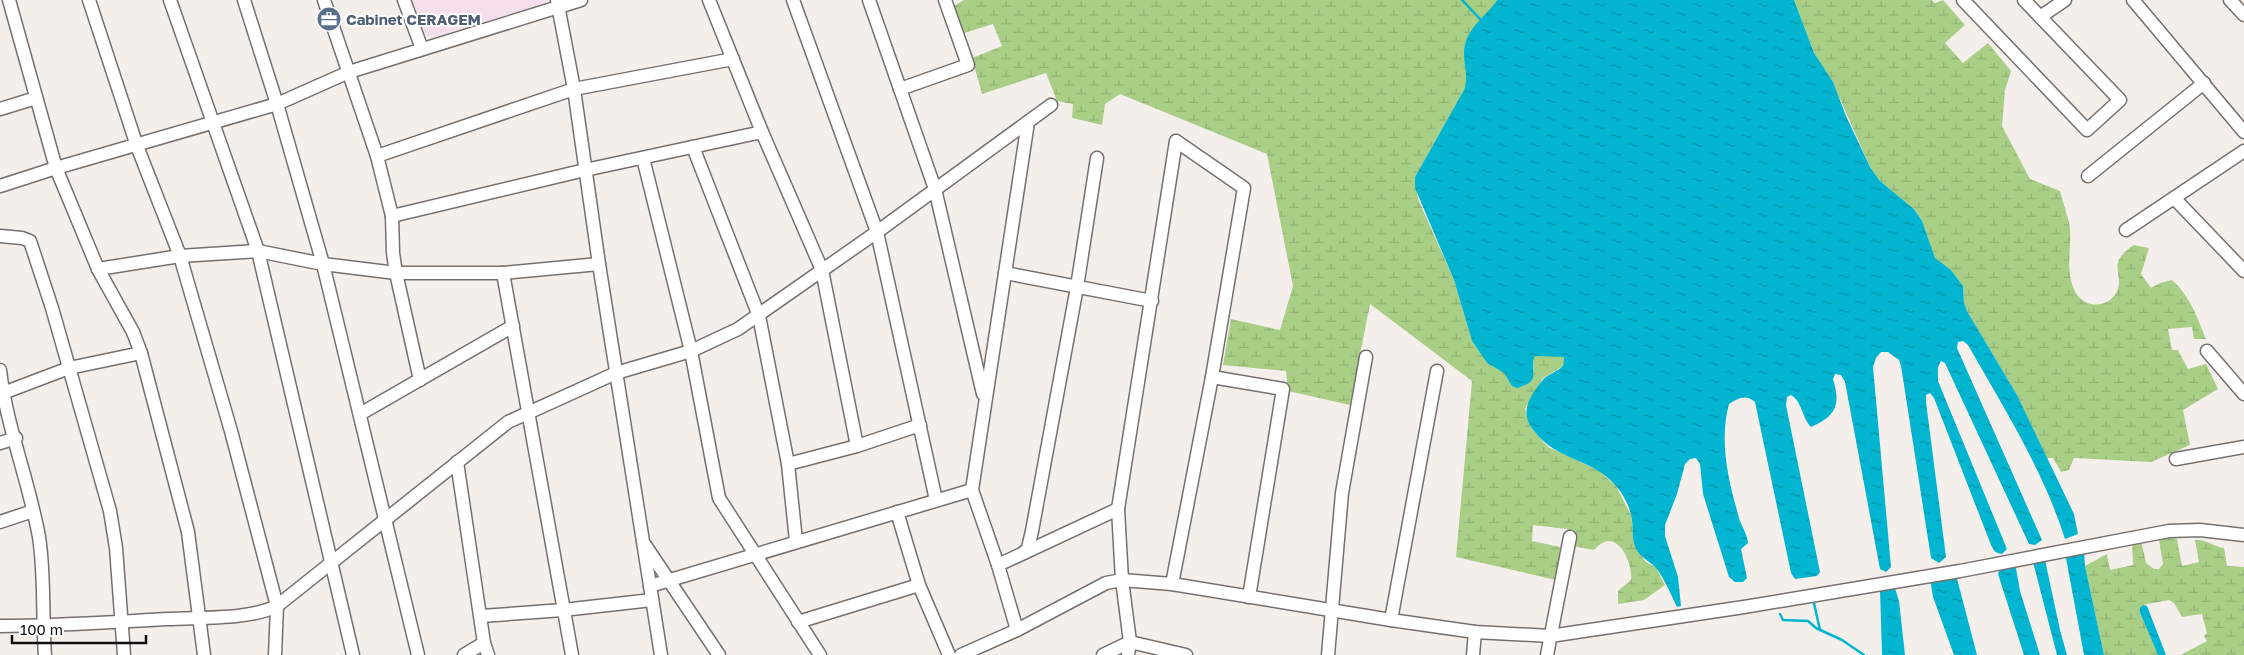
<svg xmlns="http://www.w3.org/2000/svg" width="2244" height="655" font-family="'Golos Text',sans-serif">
  <defs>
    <pattern id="wetland-marsh" width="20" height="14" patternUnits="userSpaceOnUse" patternTransform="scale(1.25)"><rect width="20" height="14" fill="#a9cf87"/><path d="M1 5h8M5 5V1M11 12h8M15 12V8" fill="none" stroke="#90b173"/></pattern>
    <pattern id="water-ripples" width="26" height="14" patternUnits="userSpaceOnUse" patternTransform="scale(1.25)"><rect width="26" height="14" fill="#03b5d1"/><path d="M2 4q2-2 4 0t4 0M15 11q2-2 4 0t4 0" fill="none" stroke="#0392a8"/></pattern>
  </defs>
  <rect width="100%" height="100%" fill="#f5efec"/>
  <path fill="#f5dfed" d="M412,0H549L546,3L431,38L425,34Z"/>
  <g fill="url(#wetland-marsh)">
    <path d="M964,0H1497C1488,15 1470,26 1465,45C1462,56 1468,66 1468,76C1468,80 1466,84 1465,88L1415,177L1418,199L1454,280L1472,341L1487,363L1504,373L1508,379L1524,386C1541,375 1529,370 1535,356H1564L1563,366L1543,378L1525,409L1531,428L1548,447L1599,471L1616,486L1631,515L1635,547L1645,561L1656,568L1665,585L1644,600L1618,604V591L1631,580C1633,568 1623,540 1608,541C1602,542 1598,546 1594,550L1573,546L1571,532L1567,529L1533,525L1532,541L1560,547L1556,580L1456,557L1472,381L1370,304L1350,405L1288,391L1286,371L1223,365L1231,319L1280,330L1293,286L1267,154L1120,94L1105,104L1102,125L1072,118L1073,104L1057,101L1046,73L982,94L972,58L1002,46L993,24L964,33L954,6Z"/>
    <path d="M1794,0H1932L1935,3L1943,0L1965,25L1945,43L1963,63L1988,43L2011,71L2005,90L2002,126L2030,179L2060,191C2063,203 2068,216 2070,228C2072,251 2064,272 2076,293C2086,310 2111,308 2118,289C2121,280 2116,270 2118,262C2121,254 2128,249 2134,245L2149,248L2141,274L2151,288L2160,283L2172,280C2190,296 2197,317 2206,339H2194L2192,327L2168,329L2172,350H2178L2188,369L2206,364L2218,389L2183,410L2190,445L2151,462L2074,458L2069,470L2061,472L2053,458H2047L2017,395L1967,311L1964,302L1963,286L1951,270L1935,259L1922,221L1914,209L1880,181L1870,167L1841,101L1814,53Z"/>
    <path d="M2172,532L2173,538L2177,539L2182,566L2199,562L2195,540C2206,539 2212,546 2224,548L2227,566L2244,567V655H2181L2207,641L2204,636L2207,633L2202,614L2182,617L2174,603L2169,600L2143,605L2140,613L2158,655H2104L2085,566L2107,554L2110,570L2133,565L2132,540H2141L2146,563L2154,569H2159L2163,564L2158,534Z"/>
  </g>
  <g fill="url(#water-ripples)">
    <path d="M1497,0H1794L1814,53L1833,82L1846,116L1870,167L1880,181L1914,209L1922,221L1935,258L1951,270L1963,286L1964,302L1967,311L2017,395L2074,514L2078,534L2065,539C2043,470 2004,408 1968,345L1963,341L1958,342L1957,348L2042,540L2035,545L2029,544L1945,363L1941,361L1938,367V381L2007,549L2002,554C1995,553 1994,551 1991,545L1934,398L1930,393L1926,395V402L1946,557L1939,563L1931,558L1901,366L1899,360L1888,352H1881L1876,358L1873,367L1891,567L1886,572L1880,569L1845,382L1841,375L1835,374L1833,379C1841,405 1836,416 1811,427C1802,418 1802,401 1791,395L1787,397L1786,405L1820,572L1817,576L1795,579L1791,573L1755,402C1746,394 1738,398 1729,404C1719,441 1728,479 1738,514C1740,525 1747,532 1748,543L1741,549L1747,578L1743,582H1735L1729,577L1703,494L1700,464L1696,458L1690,459L1685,464L1677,494L1665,525V536L1678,577L1681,606L1677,607C1671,595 1664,577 1655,567C1648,560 1641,558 1636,549C1631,539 1634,526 1631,515C1629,505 1622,492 1615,485C1592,458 1558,462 1534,431C1519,413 1529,397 1542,381C1547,374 1557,372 1563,366L1564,357L1535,356C1528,371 1544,381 1517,388L1512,386L1504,373L1487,363L1472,341L1454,280L1415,188V177L1465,88C1468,73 1464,66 1464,53C1464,29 1486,17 1497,0Z"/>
    <path d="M2084,552L2085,566L2104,655H2084L2066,558L2067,553Z"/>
    <path d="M2045,560L2060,630L2067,655H2057L2033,562Z"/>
    <path d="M2012,564L2016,568L2020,591L2040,655H2024L1998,574L2001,567Z"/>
    <path d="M1956,575L1977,655H1954L1933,597L1930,579Z"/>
    <path d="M1894,585L1899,601L1905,655H1882L1880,589Z"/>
    <path d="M2143,605L2147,606L2166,655H2158L2140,613V608Z"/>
  </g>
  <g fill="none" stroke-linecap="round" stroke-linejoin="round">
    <g stroke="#03b5d1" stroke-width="2.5">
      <path d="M1462,0L1480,19"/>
      <path d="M1813,599L1820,630"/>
      <path d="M1780,614L1783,620L1808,621L1816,628L1842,640L1864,655"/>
    </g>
    <defs>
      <g id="minor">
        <path d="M9,0L56,168L98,269L133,332L141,353L188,532L204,655"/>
        <path d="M89,0L137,146L180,256L231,431L277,606L275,655"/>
        <path d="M170,0L258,251L353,655"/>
        <path d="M244,0L277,104L323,264L418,655"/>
        <path d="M324,0L377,156L392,216L393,253L396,273L420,380"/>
        <path d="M404,0L422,49"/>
        <path d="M557,0L574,89L599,264L661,655"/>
        <path d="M709,0L762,132L822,270L857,446"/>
        <path d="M793,0L877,232L936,500"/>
        <path d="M869,0L935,189L983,394"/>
        <path d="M1963,0L2087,130L2120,100L2024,0"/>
        <path d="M2133,0L2244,132"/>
        <path d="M2230,0L2244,15"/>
        <path d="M2040,17L2065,0"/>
        <path d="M900,89L968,65L945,0"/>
        <path d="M0,109L36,98"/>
        <path d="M693,147L759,316L788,464L796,541"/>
        <path d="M377,156L574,89L733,59"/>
        <path d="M643,158L691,351L719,498L820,655"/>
        <path d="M2088,176L2204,83"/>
        <path d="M0,186L56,168L277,104L349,72L581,0"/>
        <path d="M2174,198L2244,271"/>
        <path d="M392,216L585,170L762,132"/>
        <path d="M2126,230L2244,151"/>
        <path d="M0,236L22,238L30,241L52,308L110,511L116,548L124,655"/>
        <path d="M98,269L180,256L258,251L323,264L396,273H503L599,264"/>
        <path d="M503,273L572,655"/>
        <path d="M1005,273L1152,301"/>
        <path d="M2207,351L2244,394"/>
        <path d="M0,370C6,425 29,481 39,537C45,575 42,616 45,655"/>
        <path d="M1212,377L1283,389L1249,597"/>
        <path d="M3,393L69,368L141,353"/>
        <path d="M360,414L513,326"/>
        <path d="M0,443L16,438"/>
        <path d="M2176,459L2244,447"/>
        <path d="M457,462L484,643L488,655"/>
        <path d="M788,464L857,446L920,425"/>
        <path d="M897,512L919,585L949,655"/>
        <path d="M0,522L33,511"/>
        <path d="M645,545L719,655"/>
        <path d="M1024,553L1028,548L1032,531L1077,287L1097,158"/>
        <path d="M998,565L1118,509"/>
        <path d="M650,586L972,490"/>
        <path d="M482,616L563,610L652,600"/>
        <path d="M1391,620L1437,371"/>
        <path d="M798,622L919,585"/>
        <path d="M0,626C56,626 112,622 168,619C201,617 248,620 277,606L508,422L616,373L691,351L738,329L877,232L1051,105"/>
        <path d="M1017,630L998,565L972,490L1028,122"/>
        <path d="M464,655L484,643"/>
        <path d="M961,655L1017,630L1106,583L1122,580L1172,584L1391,620L1475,632L1550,636L1744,607L1960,571L2169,531L2200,530L2244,535"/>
        <path d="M1103,655L1130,642L1186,655"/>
        <path d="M1128,655L1130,642L1122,580L1118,509L1176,141L1244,188L1212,377L1172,584"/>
        <path d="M1328,655L1342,493L1366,357"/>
        <path d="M1473,655L1475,632"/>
        <path d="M1547,655L1570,537"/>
      </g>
    </defs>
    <use href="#minor" stroke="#75706e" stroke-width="15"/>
    <use href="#minor" stroke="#fff" stroke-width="12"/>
  </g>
  <defs>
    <symbol id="office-disc" viewBox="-11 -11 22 22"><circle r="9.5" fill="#5c6f8a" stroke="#fff"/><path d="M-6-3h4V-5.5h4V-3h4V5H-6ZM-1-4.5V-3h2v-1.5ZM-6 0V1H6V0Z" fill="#fff"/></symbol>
  </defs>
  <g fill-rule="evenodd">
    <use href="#office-disc" x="315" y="5" width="28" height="28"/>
  </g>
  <g text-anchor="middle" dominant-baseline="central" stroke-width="4" stroke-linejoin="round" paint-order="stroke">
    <g font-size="15" font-weight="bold" fill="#4e5e75" stroke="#fff" text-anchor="start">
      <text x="346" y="19">Cabinet CERAGEM</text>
    </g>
  </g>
  <path d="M12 635v8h134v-8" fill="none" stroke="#11100f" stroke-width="2.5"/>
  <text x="20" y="635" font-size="15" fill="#11100f" stroke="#ffffff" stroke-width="4" paint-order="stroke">100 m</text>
</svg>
